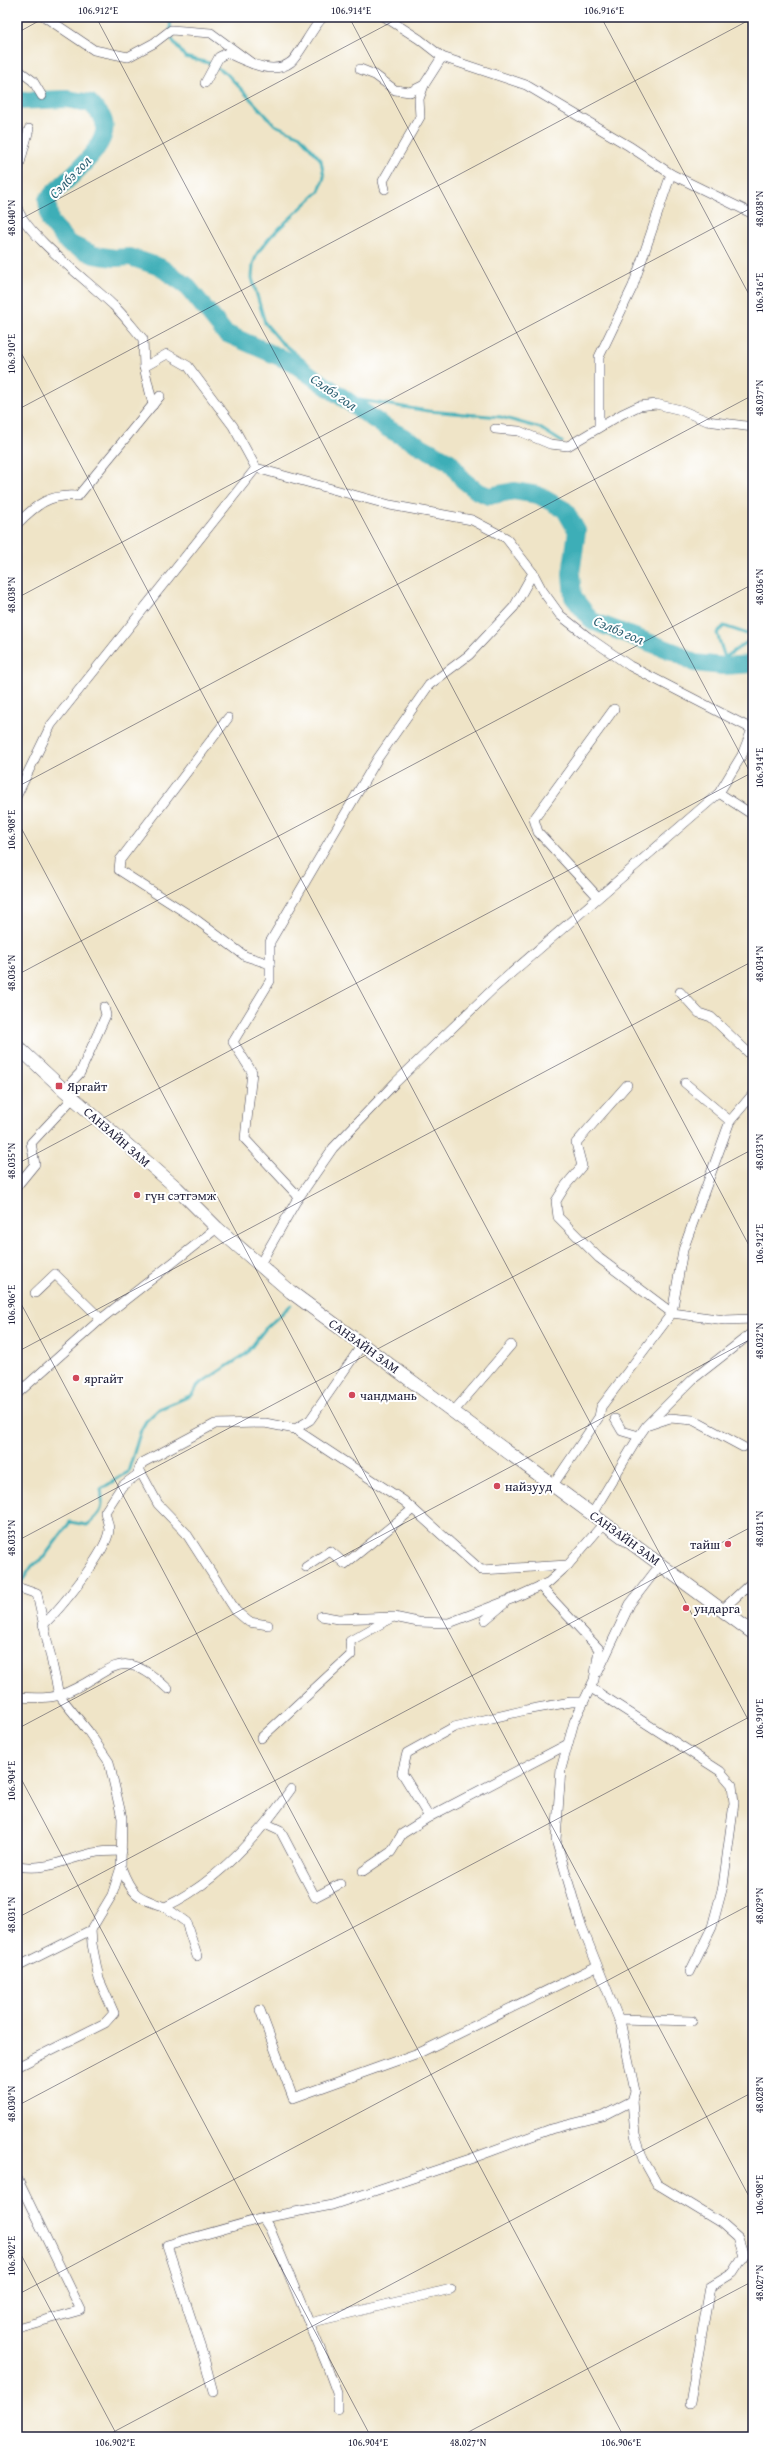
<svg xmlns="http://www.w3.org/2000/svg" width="770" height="2454" font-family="'Gentium Book Plus',serif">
  <rect width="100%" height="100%" fill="#fff"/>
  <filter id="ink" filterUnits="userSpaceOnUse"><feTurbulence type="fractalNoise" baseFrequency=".025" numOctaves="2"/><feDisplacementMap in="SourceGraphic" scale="8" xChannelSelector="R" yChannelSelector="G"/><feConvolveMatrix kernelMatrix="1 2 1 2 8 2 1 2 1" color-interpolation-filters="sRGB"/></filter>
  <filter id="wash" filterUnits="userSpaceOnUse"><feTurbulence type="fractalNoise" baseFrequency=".012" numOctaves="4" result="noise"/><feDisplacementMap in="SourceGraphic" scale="16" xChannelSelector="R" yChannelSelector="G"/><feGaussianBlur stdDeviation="0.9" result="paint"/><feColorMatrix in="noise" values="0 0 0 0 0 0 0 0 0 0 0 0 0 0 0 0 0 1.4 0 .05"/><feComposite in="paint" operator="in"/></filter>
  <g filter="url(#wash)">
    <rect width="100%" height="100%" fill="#efe4c7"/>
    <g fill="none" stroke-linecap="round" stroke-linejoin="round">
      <g stroke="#3daeb7" stroke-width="3">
        <path d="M170,17L171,38L185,57L209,63L226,73L275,125L300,136L321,160L324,177L319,191L272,235L258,252L253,264L252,278L265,323L281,342L319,373L341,397L428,411L501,417L540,428L562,442"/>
        <path d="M725,658L717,633L724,626L753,636"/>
        <path d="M714,665L753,638"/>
        <path d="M20,1584L32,1566L44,1557L70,1522L87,1525C102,1513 104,1509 101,1489L128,1472L141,1430L146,1421L159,1409L192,1395L198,1385L246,1354L265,1329L291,1305"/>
      </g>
      <path stroke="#3daeb7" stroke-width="18" d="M17,101L66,99L90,103C94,107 99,112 102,117C117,144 62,182 47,200L50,221L68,243L94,255L115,258L130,257L160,267L186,285L225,333L293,363L385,427L450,462L463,480L477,491L489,496L514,491L538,495L565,510L577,531L571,574L573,597L592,621L677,653L694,663L723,666L753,664"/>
    </g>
  </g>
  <g filter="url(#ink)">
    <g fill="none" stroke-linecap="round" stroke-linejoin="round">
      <defs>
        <g id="minor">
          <path d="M45,17L94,50L128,57L154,43L171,30L211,33L253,64"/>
          <path d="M385,17L419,39L442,57L526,85L629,146L671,174L753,214"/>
          <path d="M751,17L753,20"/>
          <path d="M17,69L33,81L42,96"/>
          <path d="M360,69L375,75L395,90L410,92L424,85"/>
          <path d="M205,83L219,57L227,53C245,60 272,77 291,62C299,56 312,28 323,17"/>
          <path d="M17,174L29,129"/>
          <path d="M385,189L383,181L420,117L419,99L424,85L442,57"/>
          <path d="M17,207C24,233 90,283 113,305C124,315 133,328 143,339L144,367L153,405"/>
          <path d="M144,367L167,354L188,366L233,426L256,468L390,505L472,520L506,538L533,573L514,607L469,655L429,685L378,758L270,942V981L233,1042L252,1072L245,1139L299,1197"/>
          <path d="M599,427V357L633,286L671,174"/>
          <path d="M495,429L519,431L550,444L568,446L622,414L639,406L656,404L681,410L707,421L753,427"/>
          <path d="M17,524C37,504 49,494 78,496L160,396"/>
          <path d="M533,573L542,590L560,615L588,637L630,666L752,729"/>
          <path d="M228,718L120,860L119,870L194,918L245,956L270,964"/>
          <path d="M719,793L753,815"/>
          <path d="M17,795L51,725L256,468"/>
          <path d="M598,897L538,832L534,819L614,709"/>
          <path d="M680,992L699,1013L711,1017L753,1057"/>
          <path d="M685,1083L730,1121"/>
          <path d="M627,1085L576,1143L582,1166L566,1185L556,1201L558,1217L599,1258L672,1313L725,1320L753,1319"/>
          <path d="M64,1090L80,1073L106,1015L104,1007"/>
          <path d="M17,1186L35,1164L31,1143L73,1098"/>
          <path d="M260,1264L295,1203L333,1148L396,1082L494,988L719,793L742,755L753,727"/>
          <path d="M35,1293L55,1274L101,1319"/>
          <path d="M17,1394L101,1319L217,1228"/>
          <path d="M453,1412L511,1345"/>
          <path d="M615,1419L622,1431L639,1436L646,1426L693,1379L753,1332"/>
          <path d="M649,1425L670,1418L693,1420L743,1447"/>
          <path d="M295,1429L404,1501L481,1570L568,1565"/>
          <path d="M139,1469L158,1504L186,1533L236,1611L249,1622L268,1625"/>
          <path d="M553,1485L599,1417L601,1407L672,1313L683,1250L730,1121L753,1094"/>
          <path d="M592,1514L639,1436"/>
          <path d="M306,1567L330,1551L345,1564L413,1509"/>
          <path d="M17,1587L37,1594L59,1695L88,1731L109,1762L122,1818L121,1867L112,1895L91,1930L92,1944L99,1979L114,2013L105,2023L17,2067"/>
          <path d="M722,1610L753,1581"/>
          <path d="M321,1616L338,1619L394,1617L418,1622L449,1623L514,1598L549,1582L568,1565L604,1523"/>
          <path d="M485,1620L504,1604"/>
          <path d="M43,1625C60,1609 107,1552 109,1530C109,1525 106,1517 105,1512L122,1486L137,1475L142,1463L215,1424L265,1423L295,1429L310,1420L362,1345"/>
          <path d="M598,1672L630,1604L660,1565"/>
          <path d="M591,1688L720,1771L732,1785L734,1803L723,1886L712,1927L690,1972"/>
          <path d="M17,1697C30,1698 48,1699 60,1695C111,1677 117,1640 168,1689"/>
          <path d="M261,1738L351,1655L350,1641L391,1618"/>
          <path d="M568,1744L429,1817L402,1773L407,1753L454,1727L526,1710L571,1702H583"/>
          <path d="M267,1824L280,1830L315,1897L340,1884"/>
          <path d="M17,1866C49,1871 65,1859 93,1853C102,1851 112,1851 122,1851"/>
          <path d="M121,1867C132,1896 137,1897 165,1907C217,1883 259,1835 291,1789"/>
          <path d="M363,1871L391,1852L402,1834L429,1817"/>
          <path d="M165,1907L186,1922L197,1956"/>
          <path d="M17,1967L91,1930"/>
          <path d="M260,2010L293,2098L421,2052L597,1966"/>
          <path d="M619,2019L692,2021"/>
          <path d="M632,2101L635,2135L643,2159L657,2184L721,2223L738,2238L744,2256L733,2273L710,2287L690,2403"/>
          <path d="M17,2178L81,2310L17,2328"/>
          <path d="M263,2218L270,2229L326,2363L337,2393V2409"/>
          <path d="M309,2323L451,2289"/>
          <path d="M213,2392L204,2358L167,2245L263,2218L332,2205L470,2159L551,2129L603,2116L632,2101L635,2091L621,2025L580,1922L556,1840L561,1769L574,1722L594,1680L599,1649L540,1586"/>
        </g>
        <path id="secondary" d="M17,1046L64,1090L177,1188L217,1228L291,1292L753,1633"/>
      </defs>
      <use href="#minor" stroke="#413f50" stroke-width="10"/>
      <use href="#secondary" stroke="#413f50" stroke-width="14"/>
      <use href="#minor" stroke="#fff" stroke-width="9"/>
      <use href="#secondary" stroke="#fff" stroke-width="13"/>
    </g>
  </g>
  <path fill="none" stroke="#22223b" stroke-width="1" stroke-opacity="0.45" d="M96,17L753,1253M349,17L753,778M601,17L753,302M17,33L46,17M17,221L401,17M17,345L753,1729M17,410L753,18M17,598L753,207M17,787L753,395M17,820L753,2204M17,975L753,584M17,1164L753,772M17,1296L624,2437M17,1352L753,961M17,1541L753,1149M17,1729L753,1338M17,1771L371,2437M17,1918L753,1526M17,2106L753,1715M17,2247L118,2437M17,2295L753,1903M104,2437L753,2092M459,2437L753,2281"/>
  <g fill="#d1495b" stroke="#fff" stroke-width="1.5">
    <rect x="55" y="1082" width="8" height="8" rx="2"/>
    <circle cx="137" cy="1195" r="4"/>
    <circle cx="76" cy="1378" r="4"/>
    <circle cx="352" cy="1395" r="4"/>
    <circle cx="497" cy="1486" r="4"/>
    <circle cx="728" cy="1544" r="4"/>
    <circle cx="686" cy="1608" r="4"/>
  </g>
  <g text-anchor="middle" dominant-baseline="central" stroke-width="4" stroke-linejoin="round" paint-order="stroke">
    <g font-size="13" fill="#22223b" stroke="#fff" text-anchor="start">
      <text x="67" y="1086">Яргайт</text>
      <text x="145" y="1195">гүн сэтгэмж</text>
      <text x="84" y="1378">яргайт</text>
      <text x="360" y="1395">чандмань</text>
      <text x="505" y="1486">найзууд</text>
      <text x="720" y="1544" text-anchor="end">тайш</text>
      <text x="694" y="1608">ундарга</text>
    </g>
    <g font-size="13" fill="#22223b" stroke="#fff">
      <text transform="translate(117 1137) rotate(41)">САНЗАЙН ЗАМ</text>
      <text transform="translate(364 1346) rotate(36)">САНЗАЙН ЗАМ</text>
      <text transform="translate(625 1538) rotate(36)">САНЗАЙН ЗАМ</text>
    </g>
    <g font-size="14" font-style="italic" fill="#2e6173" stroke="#fff">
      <text transform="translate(70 177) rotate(-46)">Сэлбэ гол</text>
      <text transform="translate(334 392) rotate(35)">Сэлбэ гол</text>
      <text transform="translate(619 630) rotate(23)">Сэлбэ гол</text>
    </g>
  </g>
  <rect width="770" height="2454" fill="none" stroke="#fff" stroke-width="44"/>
  <rect x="22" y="22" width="726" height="2410" fill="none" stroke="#22223b" stroke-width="1.5"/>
  <g font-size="10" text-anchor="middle" fill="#22223b">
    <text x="98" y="14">106.912°E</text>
    <text x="351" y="14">106.914°E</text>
    <text x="604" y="14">106.916°E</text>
    <text transform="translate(759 209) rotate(-90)" y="4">48.038°N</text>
    <text transform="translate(11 218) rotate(-90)" y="4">48.040°N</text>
    <text transform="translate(759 293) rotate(-90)" y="4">106.916°E</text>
    <text transform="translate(11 354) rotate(-90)" y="4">106.910°E</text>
    <text transform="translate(759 398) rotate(-90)" y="4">48.037°N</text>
    <text transform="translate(759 587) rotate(-90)" y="4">48.036°N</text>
    <text transform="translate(11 595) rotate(-90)" y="4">48.038°N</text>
    <text transform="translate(759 768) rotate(-90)" y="4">106.914°E</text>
    <text transform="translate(11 830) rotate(-90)" y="4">106.908°E</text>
    <text transform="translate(759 964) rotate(-90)" y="4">48.034°N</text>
    <text transform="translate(11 973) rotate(-90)" y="4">48.036°N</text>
    <text transform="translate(759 1152) rotate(-90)" y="4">48.033°N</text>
    <text transform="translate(11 1161) rotate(-90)" y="4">48.035°N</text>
    <text transform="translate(759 1244) rotate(-90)" y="4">106.912°E</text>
    <text transform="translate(11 1305) rotate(-90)" y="4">106.906°E</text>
    <text transform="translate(759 1341) rotate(-90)" y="4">48.032°N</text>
    <text transform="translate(759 1529) rotate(-90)" y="4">48.031°N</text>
    <text transform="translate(11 1538) rotate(-90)" y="4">48.033°N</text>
    <text transform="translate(759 1719) rotate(-90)" y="4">106.910°E</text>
    <text transform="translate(11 1781) rotate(-90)" y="4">106.904°E</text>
    <text transform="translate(759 1906) rotate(-90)" y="4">48.029°N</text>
    <text transform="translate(11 1915) rotate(-90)" y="4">48.031°N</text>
    <text transform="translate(759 2095) rotate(-90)" y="4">48.028°N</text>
    <text transform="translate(11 2104) rotate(-90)" y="4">48.030°N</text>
    <text transform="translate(759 2195) rotate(-90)" y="4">106.908°E</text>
    <text transform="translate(11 2256) rotate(-90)" y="4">106.902°E</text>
    <text transform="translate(759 2283) rotate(-90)" y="4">48.027°N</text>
    <text x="115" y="2446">106.902°E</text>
    <text x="368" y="2446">106.904°E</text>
    <text x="468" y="2446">48.027°N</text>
    <text x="621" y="2446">106.906°E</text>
  </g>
</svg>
